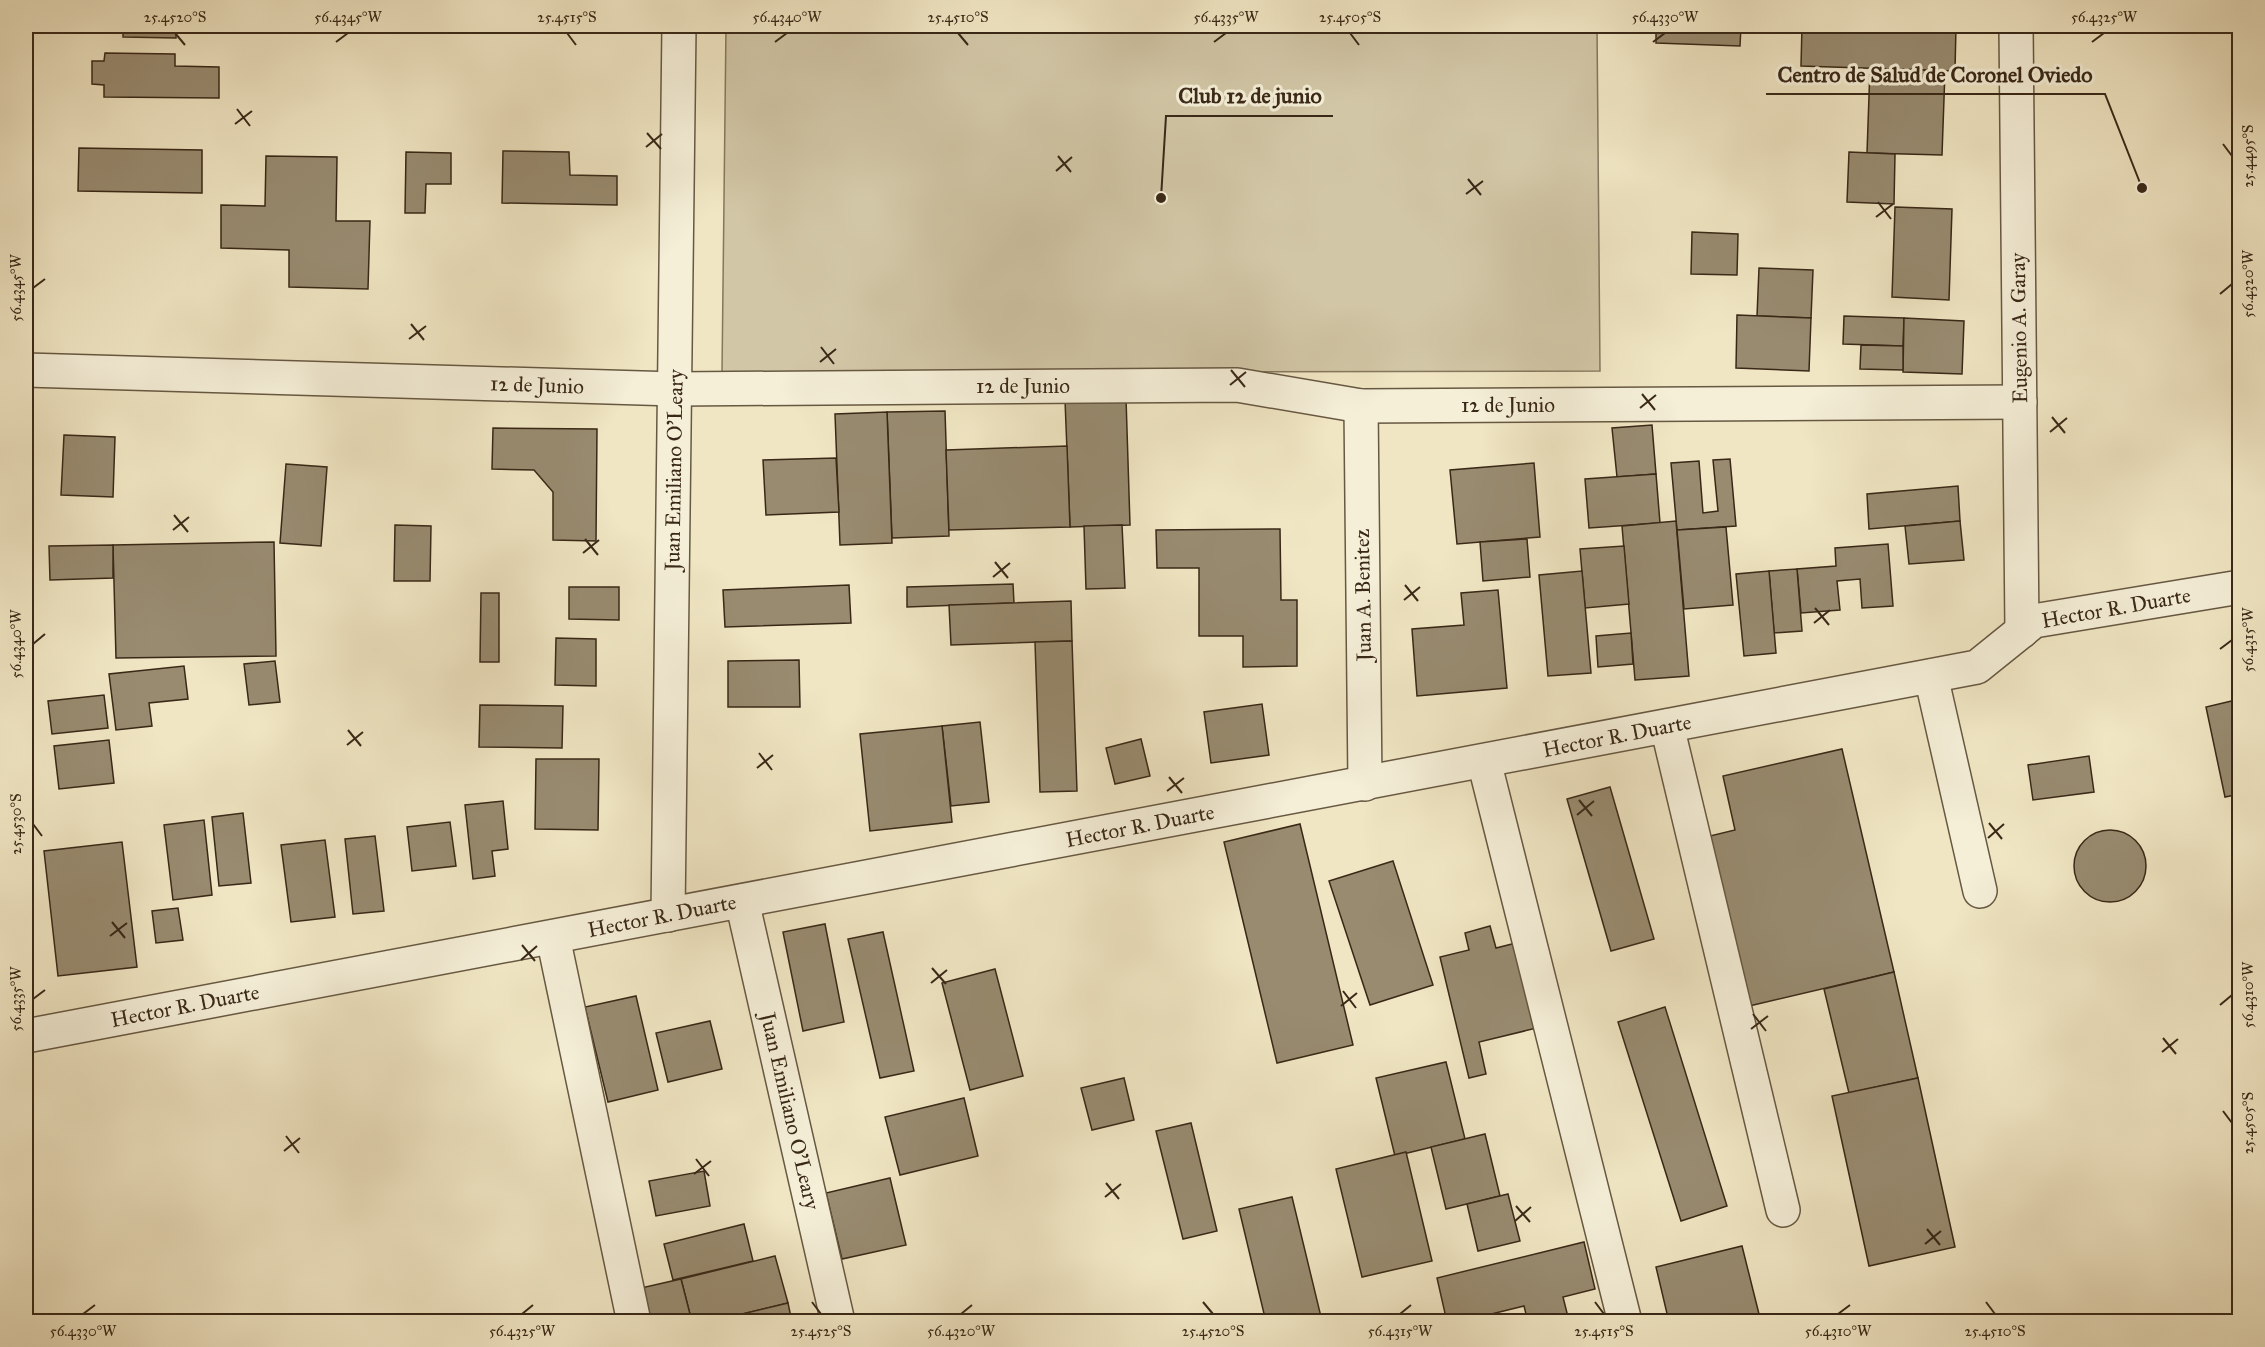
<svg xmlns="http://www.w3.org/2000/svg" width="2265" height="1347" font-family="'IM FELL Great Primer',serif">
  <rect width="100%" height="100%" fill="#f0e6c3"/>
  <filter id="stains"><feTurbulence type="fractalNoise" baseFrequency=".00333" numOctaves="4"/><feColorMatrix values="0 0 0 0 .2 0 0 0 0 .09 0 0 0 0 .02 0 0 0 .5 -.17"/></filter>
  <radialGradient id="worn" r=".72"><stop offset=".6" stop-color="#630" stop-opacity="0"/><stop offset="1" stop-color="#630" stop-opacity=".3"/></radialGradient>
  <path fill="#d1c6a6" stroke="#85775e" stroke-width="1.5" d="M726,26H1597L1600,371L722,373Z"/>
  <g fill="#988b70" stroke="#392817" stroke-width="1.5">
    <path d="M123,26H176V38L123,37Z"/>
    <path d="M218,26H293V33L218,32Z"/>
    <path d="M1656,26H1741L1740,46L1656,43Z"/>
    <path d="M1802,26H1956L1955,71L1801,66Z"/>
    <path d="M105,53L175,54V66L219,67V98L104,97V85L92,84V61H104Z"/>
    <path d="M1870,68L1945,71L1942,155L1867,153Z"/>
    <path d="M79,148L202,150V193L78,191Z"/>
    <path d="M503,151L569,152L570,175L617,176V205L502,203Z"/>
    <path d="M406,152L451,153V184H426L425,213H405Z"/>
    <path d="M1849,152L1895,154L1894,204L1847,202Z"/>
    <path d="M266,156L337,157L336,221H370L368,289L289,287V250L221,248V205L265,206Z"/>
    <path d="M1895,207L1952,209L1949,300L1892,297Z"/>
    <path d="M1692,232L1738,234L1737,275L1691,274Z"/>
    <path d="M1759,268L1813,270L1811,318L1757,316Z"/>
    <path d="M1737,315L1811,318L1809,371L1736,368Z"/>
    <path d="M1844,316L1904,318L1903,346L1843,344Z"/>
    <path d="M1904,318L1964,321L1962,374L1903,372Z"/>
    <path d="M1861,345L1903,346V370L1860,369Z"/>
    <path d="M1126,398L1130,525L1070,527L1065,400Z"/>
    <path d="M945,411L949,536L892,538L887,412Z"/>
    <path d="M887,412L892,543L840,545L835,414Z"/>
    <path d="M1652,425L1656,474L1617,477L1612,428Z"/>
    <path d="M493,428L597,429L596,541L553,540V492L534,470L492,469Z"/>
    <path d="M64,435L115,437L113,497L61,495Z"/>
    <path d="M1067,446L1070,527L949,530L946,450Z"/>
    <path d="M836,458L839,512L766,515L763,460Z"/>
    <path d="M1730,459L1736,526L1677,530L1671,463L1699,461L1703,513L1718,511L1713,460Z"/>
    <path d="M1534,463L1540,537L1457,544L1450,470Z"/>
    <path d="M286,464L327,467L321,546L280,543Z"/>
    <path d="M1656,474L1660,523L1589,528L1585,479Z"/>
    <path d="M1958,486L1960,521L1869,529L1867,494Z"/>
    <path d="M1676,521L1689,676L1635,680L1622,526Z"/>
    <path d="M1960,521L1964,560L1909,564L1905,526Z"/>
    <path d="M395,525L431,526L430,581H394Z"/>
    <path d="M1122,525L1125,588L1086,589L1084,526Z"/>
    <path d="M1726,527L1733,605L1684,609L1677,530Z"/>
    <path d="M1280,529L1281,600H1297V666L1243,667V636H1199V568H1157L1156,530Z"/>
    <path d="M1527,539L1530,577L1483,581L1480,542Z"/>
    <path d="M274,542L276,656L116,658L113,545Z"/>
    <path d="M1888,544L1893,606L1862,608L1860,579L1837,581L1840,610L1801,613L1797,569L1836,566L1835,548Z"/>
    <path d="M113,545V578L50,580L49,546Z"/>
    <path d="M1624,546L1629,604L1585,608L1580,549Z"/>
    <path d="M1797,569L1802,631L1774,633L1769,571Z"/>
    <path d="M1582,571L1591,673L1548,676L1539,575Z"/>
    <path d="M1769,571L1776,653L1744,656L1736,574Z"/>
    <path d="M1013,584L1014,603L907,607V587Z"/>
    <path d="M849,585L851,623L725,627L723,590Z"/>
    <path d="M569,587H619V620L569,619Z"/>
    <path d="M1498,590L1507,688L1417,696L1412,629L1464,625L1461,593Z"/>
    <path d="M481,593H499V662H480Z"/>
    <path d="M1071,601L1072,641L951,645L949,605Z"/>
    <path d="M1631,633L1633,664L1598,667L1596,636Z"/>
    <path d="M556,638L596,639V686L555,685Z"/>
    <path d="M1072,641L1077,791L1040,792L1035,642Z"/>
    <path d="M799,660L800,707H728V661Z"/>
    <path d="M275,661L280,702L249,705L244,664Z"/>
    <path d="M184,666L188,699L149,703L152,726L116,730L109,674Z"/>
    <path d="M104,695L108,728L52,734L48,701Z"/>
    <path d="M2240,699V794L2225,797L2206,707Z"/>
    <path d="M1262,704L1269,755L1211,763L1204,712Z"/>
    <path d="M480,705L563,706L562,748L479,747Z"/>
    <path d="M980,722L989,802L951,806L942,726Z"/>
    <path d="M942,726L952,822L870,831L860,734Z"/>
    <path d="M1141,739L1150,776L1115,784L1106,748Z"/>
    <path d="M109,740L114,783L59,789L54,746Z"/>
    <path d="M1842,749L1894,972L1749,1006L1710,836L1735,830L1723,776Z"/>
    <path d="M2089,756L2094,792L2033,800L2028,765Z"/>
    <path d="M536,759H599L598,830L535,829Z"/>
    <path d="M1610,787L1654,939L1611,951L1567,799Z"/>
    <path d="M503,801L508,849L492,851L495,876L473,879L465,805Z"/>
    <path d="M243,813L251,883L219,886L212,817Z"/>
    <path d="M204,820L212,895L173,900L164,825Z"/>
    <path d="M450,822L456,866L412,871L407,827Z"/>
    <path d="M1300,824L1353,1045L1277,1063L1224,842Z"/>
    <circle cx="2110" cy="866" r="36"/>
    <path d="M375,836L384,911L353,914L345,839Z"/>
    <path d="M325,840L335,917L291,922L281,845Z"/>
    <path d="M122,842L137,967L58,976L44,851Z"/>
    <path d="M1393,861L1433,985L1370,1005L1329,881Z"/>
    <path d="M178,908L183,940L156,943L152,911Z"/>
    <path d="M825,924L844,1022L803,1031L783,932Z"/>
    <path d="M1490,926L1496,948L1524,941L1545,1026L1479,1042L1486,1074L1469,1078L1440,957L1469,950L1465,933Z"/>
    <path d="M883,932L914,1071L880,1078L848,939Z"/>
    <path d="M995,969L1023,1076L970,1090L942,983Z"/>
    <path d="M1894,972L1918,1078L1849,1093L1824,989Z"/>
    <path d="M636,996L658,1090L608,1102L585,1007Z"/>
    <path d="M1665,1007L1727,1206L1681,1221L1618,1022Z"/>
    <path d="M710,1021L722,1069L668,1082L656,1033Z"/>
    <path d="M1446,1062L1465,1139L1395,1156L1376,1078Z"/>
    <path d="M1124,1078L1134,1120L1092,1130L1081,1088Z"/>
    <path d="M1918,1078L1955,1247L1869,1266L1832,1096Z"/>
    <path d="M964,1098L978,1156L900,1175L885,1117Z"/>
    <path d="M1191,1123L1217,1231L1183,1239L1156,1131Z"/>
    <path d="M1485,1134L1500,1196L1446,1209L1431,1147Z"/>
    <path d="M1406,1152L1432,1261L1362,1277L1336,1169Z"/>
    <path d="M704,1171L710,1206L656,1216L649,1181Z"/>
    <path d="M890,1178L906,1245L842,1259L826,1193Z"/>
    <path d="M1508,1194L1520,1241L1478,1251L1467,1204Z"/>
    <path d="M1292,1197L1322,1321L1266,1322L1239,1209Z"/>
    <path d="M744,1224L753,1261L673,1280L664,1244Z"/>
    <path d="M1584,1242L1595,1289L1563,1297L1569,1321L1528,1322L1524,1306L1459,1322H1447L1437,1278Z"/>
    <path d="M1742,1246L1761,1322H1669L1656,1267Z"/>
    <path d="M775,1256L788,1303L709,1322H692L681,1279Z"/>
    <path d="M681,1279L692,1322H649L641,1288Z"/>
    <path d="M788,1303L792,1322H709Z"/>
  </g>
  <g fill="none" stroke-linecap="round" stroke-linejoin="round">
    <defs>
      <g id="minor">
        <path d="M2016,26L2022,631"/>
        <path d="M26,370L675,389L1237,385L1361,406L2020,402"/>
        <path d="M1361,406L1365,784"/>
        <path d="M1931,676L1980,891"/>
        <path d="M1667,726L1783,1210"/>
        <path d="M1484,761L1625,1322"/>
        <path d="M742,901L838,1322"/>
        <path d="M668,915L679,26"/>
        <path d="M553,937L634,1322"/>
        <path d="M26,1036L1977,667L2034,621L2240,587"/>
      </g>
    </defs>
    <use href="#minor" stroke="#675842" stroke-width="36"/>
    <use href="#minor" stroke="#f5efd8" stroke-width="33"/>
  </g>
  <path fill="none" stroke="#392817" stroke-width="2" d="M175,33L185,45M567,33L576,45M958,33L968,45M1350,33L1359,45M336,42L348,33M775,42L787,33M1214,42L1226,33M1653,42L1665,33M2092,42L2104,33M237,109L250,126M235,124L252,111M647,133L661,149M2223,144L2232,156M646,147L662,134M1058,156L1071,172M1056,171L1072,157M1468,179L1481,195M1466,194L1483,181M1878,202L1891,219M1876,217L1893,204M33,288L45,279M2220,294L2232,284M411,324L424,340M409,339L426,326M821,347L834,364M820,362L836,349M1231,370L1245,387M1230,385L1246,372M1642,394L1655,410M1640,408L1656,395M2052,417L2065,433M2050,432L2067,418M174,515L188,532M173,530L189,517M585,539L598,555M583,553L599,540M995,562L1008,578M993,577L1010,563M1405,585L1418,601M1404,600L1420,587M1815,608L1829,625M1814,623L1830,610M33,644L45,634M2220,649L2232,640M348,730L361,746M347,745L363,732M759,753L772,770M757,768L773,755M1169,777L1182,793M1167,791L1184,778M1579,800L1592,816M1577,815L1594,801M1989,823L2002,839M33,824L42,836M1988,838L2004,824M112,922L125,938M110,936L127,923M522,945L535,961M521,960L537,946M932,968L946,984M931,983L947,970M1343,991L1356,1008M33,999L45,990M2220,1005L2232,995M1341,1006L1357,993M1753,1014L1766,1031M1751,1029L1768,1016M2163,1038L2176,1054M2162,1052L2178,1039M2223,1111L2232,1123M286,1136L299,1153M284,1151L300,1138M696,1159L709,1176M694,1174L711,1161M1106,1183L1119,1199M1105,1197L1121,1184M1516,1206L1530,1222M1515,1221L1531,1207M1927,1229L1940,1245M1925,1244L1941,1231M812,1302L821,1314M1203,1302L1213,1314M1595,1302L1604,1314M1986,1302L1995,1314M83,1314L95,1305M522,1314L533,1305M961,1314L972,1305M1400,1314L1411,1305M1838,1314L1850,1305"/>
  <g text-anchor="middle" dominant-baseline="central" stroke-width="6" stroke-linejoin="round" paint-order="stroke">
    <g font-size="21" fill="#392817" stroke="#f5efd8">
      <text transform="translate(2019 328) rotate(-91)">Eugenio A. Garay</text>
      <text transform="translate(537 385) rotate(2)">12 de Junio</text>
      <text x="1023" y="386">12 de Junio</text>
      <text x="1508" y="405">12 de Junio</text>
      <text transform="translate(674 470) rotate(-89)">Juan Emiliano O'Leary</text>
      <text transform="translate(1363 595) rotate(-91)">Juan A. Benitez</text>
      <text transform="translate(2116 608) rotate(-10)">Hector R. Duarte</text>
      <text transform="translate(1617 736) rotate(-11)">Hector R. Duarte</text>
      <text transform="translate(1140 826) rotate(-11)">Hector R. Duarte</text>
      <text transform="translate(662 916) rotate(-11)">Hector R. Duarte</text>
      <text transform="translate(185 1006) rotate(-11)">Hector R. Duarte</text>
      <text transform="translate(790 1111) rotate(77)">Juan Emiliano O'Leary</text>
    </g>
  </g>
  <path fill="none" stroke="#392817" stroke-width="2" d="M2142 188L2105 94H1766M1161 198L1166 116H1333"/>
  <g fill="#392817" stroke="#f5efd8" stroke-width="2">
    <circle cx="2142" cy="188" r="6"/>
    <circle cx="1161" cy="198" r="6"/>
  </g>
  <g font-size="22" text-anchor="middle" font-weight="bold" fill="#392817" stroke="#f5efd8" stroke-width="6" stroke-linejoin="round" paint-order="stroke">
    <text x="1935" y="82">Centro de Salud de Coronel Oviedo</text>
    <text x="1250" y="103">Club 12 de junio</text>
  </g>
  <rect width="2265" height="1347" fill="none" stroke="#f0e6c3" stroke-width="66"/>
  <rect x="33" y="33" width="2199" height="1281" fill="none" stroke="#392817" stroke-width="2"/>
  <g font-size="15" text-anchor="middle" fill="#392817">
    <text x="175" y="22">25.4520°S</text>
    <text x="348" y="22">56.4345°W</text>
    <text x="567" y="22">25.4515°S</text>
    <text x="787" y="22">56.4340°W</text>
    <text x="958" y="22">25.4510°S</text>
    <text x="1226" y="22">56.4335°W</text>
    <text x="1350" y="22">25.4505°S</text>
    <text x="1665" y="22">56.4330°W</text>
    <text x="2104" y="22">56.4325°W</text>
    <text transform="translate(2248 156) rotate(-90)" y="5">25.4495°S</text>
    <text transform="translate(2248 284) rotate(-90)" y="5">56.4320°W</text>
    <text transform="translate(16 288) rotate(-90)" y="5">56.4345°W</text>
    <text transform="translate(2248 640) rotate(-90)" y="5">56.4315°W</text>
    <text transform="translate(16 644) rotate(-90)" y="5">56.4340°W</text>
    <text transform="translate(16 824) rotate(-90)" y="5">25.4530°S</text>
    <text transform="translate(2248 995) rotate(-90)" y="5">56.4310°W</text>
    <text transform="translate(16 999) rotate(-90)" y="5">56.4335°W</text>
    <text transform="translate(2248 1123) rotate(-90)" y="5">25.4505°S</text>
    <text x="83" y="1336">56.4330°W</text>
    <text x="522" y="1336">56.4325°W</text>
    <text x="821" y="1336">25.4525°S</text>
    <text x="961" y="1336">56.4320°W</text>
    <text x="1213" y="1336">25.4520°S</text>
    <text x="1400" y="1336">56.4315°W</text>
    <text x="1604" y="1336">25.4515°S</text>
    <text x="1838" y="1336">56.4310°W</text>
    <text x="1995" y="1336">25.4510°S</text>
  </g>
  <rect width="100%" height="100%" filter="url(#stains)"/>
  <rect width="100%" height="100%" fill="url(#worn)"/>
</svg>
